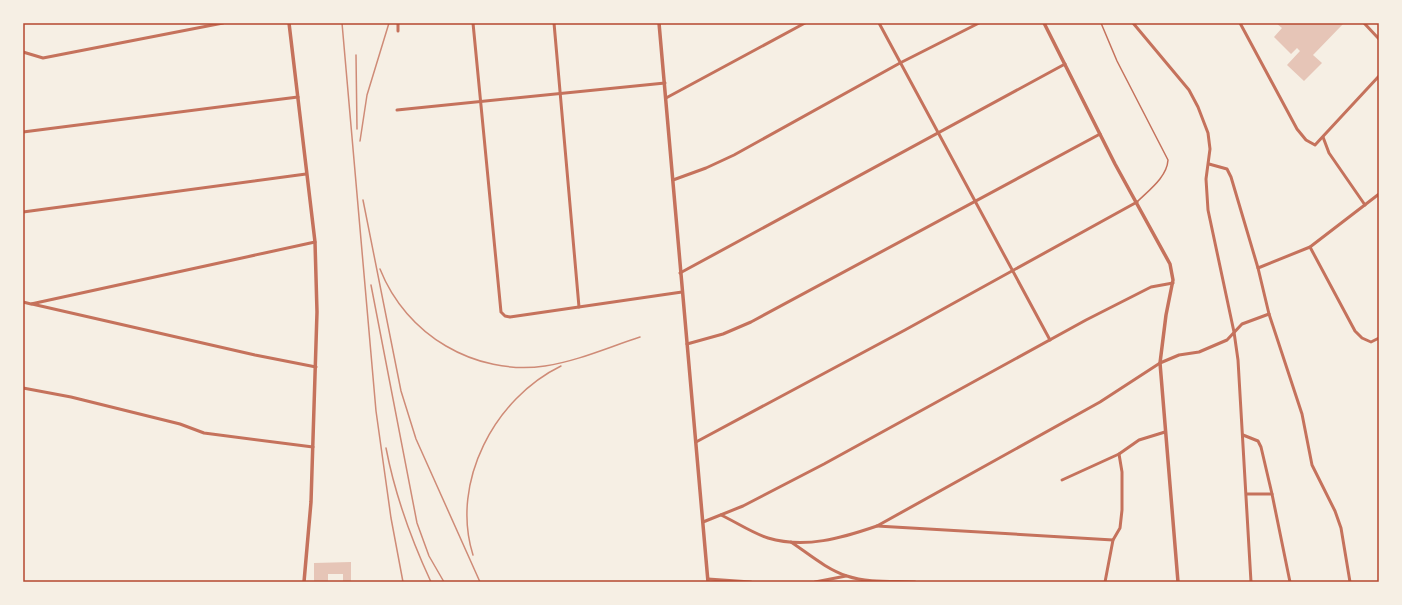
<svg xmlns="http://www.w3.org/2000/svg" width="1402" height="605" font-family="Helvetica,sans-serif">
  <rect width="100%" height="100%" fill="#f6efe4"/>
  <g fill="#e6c5b7">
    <path d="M1276,23H1344L1313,55L1322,63L1304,81L1287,65L1300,51L1297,48L1291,54L1274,37L1282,28Z"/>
    <path d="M351,562V582H343V574H328V582H314V563Z"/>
  </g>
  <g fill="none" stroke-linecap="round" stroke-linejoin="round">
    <path stroke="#c5725c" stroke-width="1.5" d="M1101,23L1117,61L1168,160C1167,177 1149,190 1137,202"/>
    <g stroke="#c5725c" stroke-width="3">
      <path d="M473,23L501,312L505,316L510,317L682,292"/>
      <path d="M554,23L579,307"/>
      <path d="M879,23L1050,340"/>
      <path d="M1133,23L1189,90L1198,107L1208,133L1210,149L1206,179L1208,210L1234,332L1238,360L1251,582"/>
      <path d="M1240,23L1297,129L1306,140L1315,145L1379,76"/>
      <path d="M1364,23L1379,39"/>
      <path d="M398,31V23"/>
      <path d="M23,52L43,58L223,23"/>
      <path d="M666,98L805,23"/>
      <path d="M397,110L665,83"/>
      <path d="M23,132L298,97"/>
      <path d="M1323,137L1329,153L1365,205"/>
      <path d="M1209,164L1227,169L1231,177L1258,268L1269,314L1302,414L1312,465L1335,511L1341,528L1350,582"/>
      <path d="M673,180L706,168L734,155L900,63L979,23"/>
      <path d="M23,212L306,174"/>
      <path d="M1310,247L1355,331L1362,338L1371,342L1379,338"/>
      <path d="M1258,268L1310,247L1379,194"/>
      <path d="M680,273L1065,64"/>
      <path d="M23,302L31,304L315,242"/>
      <path d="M32,304L255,355L316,367"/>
      <path d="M687,344L723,334L751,322L1100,134"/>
      <path d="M23,388L71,397L180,424L204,433L313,447"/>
      <path d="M1243,435L1258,441L1261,447L1272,494"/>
      <path d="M696,442L905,330L1137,202"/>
      <path d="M1062,480L1119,454L1139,440L1165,432"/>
      <path d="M1247,494H1272L1290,582"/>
      <path d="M721,515C736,522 752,533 768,538C805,549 842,538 877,526L1100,402L1160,363L1179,355L1199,352L1227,340L1242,324L1269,314"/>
      <path d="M703,522L743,506L824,464L1086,320L1151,287L1173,283"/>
      <path d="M877,526L1113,540"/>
      <path d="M791,542C809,554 826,569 847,576C868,583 893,581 915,582"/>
      <path d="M708,579L751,582"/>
      <path d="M815,582L846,576"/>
      <path d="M1105,582L1113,540L1120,528L1122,510V472L1119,454"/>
    </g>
    <g stroke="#c5725c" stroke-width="3.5">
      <path d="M289,23L315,242L317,312L311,502L304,582"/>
      <path d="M659,23L708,582"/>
      <path d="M1044,23L1115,164L1170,264L1173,280L1166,315L1160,363L1178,582"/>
    </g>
    <g stroke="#cf8b77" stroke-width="1.5">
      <path d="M342,23L376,411L391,518L403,582"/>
      <path d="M356,55L357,129"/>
      <path d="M360,141L367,95L389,23"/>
      <path d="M363,200L401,391L416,439L480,582"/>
      <path d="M380,269C406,335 475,376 545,366C578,361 609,347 640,337"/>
      <path d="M371,285L417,523L429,556L444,582"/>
      <path d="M386,448C395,495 411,539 431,582"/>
      <path d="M473,555C450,482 495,398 561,366"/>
    </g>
  </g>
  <rect width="1402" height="605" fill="none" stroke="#f6efe4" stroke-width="48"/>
  <rect x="24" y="24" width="1354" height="557" fill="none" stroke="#b5482f" stroke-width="1.5"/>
</svg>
